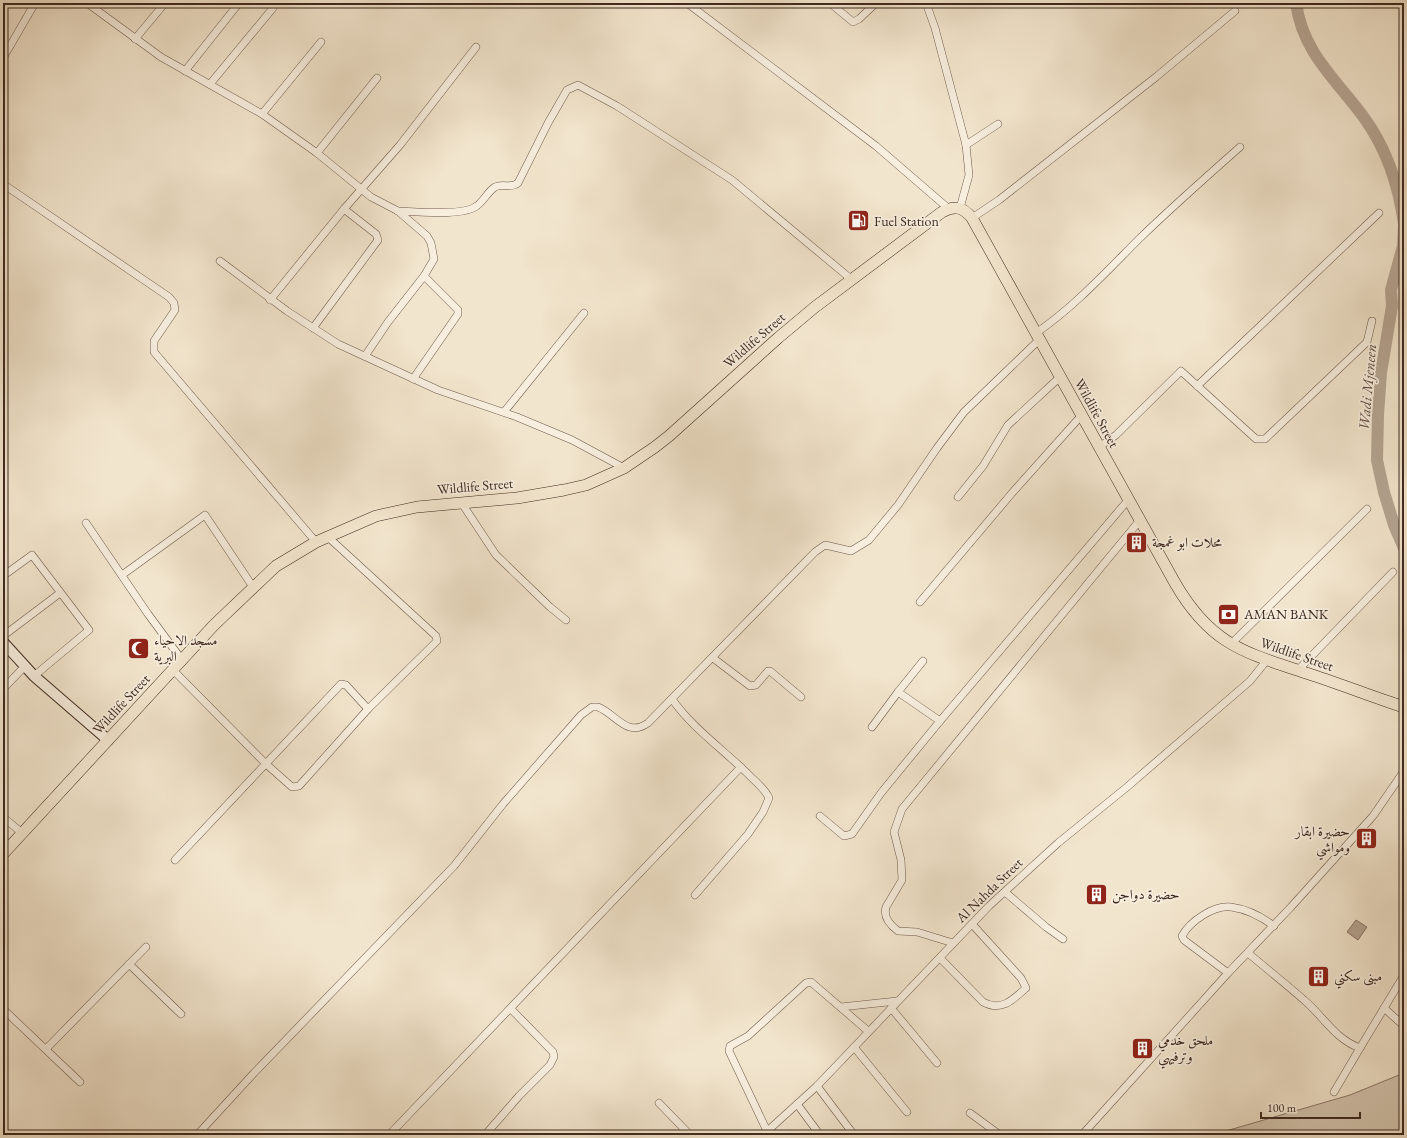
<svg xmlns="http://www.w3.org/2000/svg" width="1407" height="1138" font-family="'EB Garamond',Amiri,serif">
  <rect width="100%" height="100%" fill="#f2e5cd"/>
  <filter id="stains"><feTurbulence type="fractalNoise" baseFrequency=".005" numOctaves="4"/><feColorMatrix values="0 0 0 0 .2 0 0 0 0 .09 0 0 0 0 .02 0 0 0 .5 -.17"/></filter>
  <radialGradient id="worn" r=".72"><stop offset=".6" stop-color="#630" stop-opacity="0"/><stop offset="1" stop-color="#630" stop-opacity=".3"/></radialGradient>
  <path fill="#d4c5b0" stroke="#8a7868" d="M1404,1073V1135H1212L1350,1095Z"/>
  <path fill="#b5a592" stroke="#867464" d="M1356,920L1367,927L1358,940L1347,932Z"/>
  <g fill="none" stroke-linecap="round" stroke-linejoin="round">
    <g stroke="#b5a592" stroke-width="12">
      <path d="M1296,3C1303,54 1337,80 1365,119C1387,150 1399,187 1404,224"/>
      <path d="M1404,226L1403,246L1391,290L1392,306L1381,373L1378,415L1377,460L1384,492L1394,525L1404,548"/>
    </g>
    <defs>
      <g id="street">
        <path d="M87,3L161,57L262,114L317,153L371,197L398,211L427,236L431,243L434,259L424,276L388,322L365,356"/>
        <path d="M687,3L876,146L949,209"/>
        <path d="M830,3L853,22L859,19L876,3"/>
        <path d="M926,3L935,28L966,145L969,175L960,208"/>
        <path d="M135,39L165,3"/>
        <path d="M3,58L35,3"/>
        <path d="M185,71L239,3"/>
        <path d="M210,84L273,8"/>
        <path d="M262,114L321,42"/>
        <path d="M966,145L998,124"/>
        <path d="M317,153L377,78"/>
        <path d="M3,184L169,297L174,303L175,310L154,341V352L316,542"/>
        <path d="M398,211C415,212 461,216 475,207C483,203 487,192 495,187C503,183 511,189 518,183L548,123L567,90L578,85L617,106L732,180L851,279"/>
        <path d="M972,218L999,200L1156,77L1235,11"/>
        <path d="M220,261L287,311L338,344L438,390L517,417L572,440L624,468"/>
        <path d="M270,300L344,209L400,145L476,47"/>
        <path d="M313,328L378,240L376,234L344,209"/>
        <path d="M1036,333C1074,307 1106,272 1139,239C1172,207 1206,177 1240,147"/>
        <path d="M413,379L458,314V310L424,276"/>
        <path d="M1197,386L1379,213"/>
        <path d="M504,412L584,313"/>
        <path d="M1099,447L1116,435L1181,371L1256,439H1265L1367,342L1372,321"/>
        <path d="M958,497L983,466L1008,425L1060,377"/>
        <path d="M461,502L496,555L550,607L566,620"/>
        <path d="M86,523L148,614L182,660"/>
        <path d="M122,575L205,515L253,587"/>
        <path d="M3,576L32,555L89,630L34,676"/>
        <path d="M920,602L1012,493L1081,416"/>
        <path d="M3,636L60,593"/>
        <path d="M1231,644L1367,509"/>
        <path d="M713,658L750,686L756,685L768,671H770L801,697"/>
        <path d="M923,661L898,692L940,721"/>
        <path d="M173,670L266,764L292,787L299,786L368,709L437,641L436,636L328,537"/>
        <path d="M1298,670L1393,572"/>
        <path d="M3,689L25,666"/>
        <path d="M672,699C692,728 724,750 749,775C756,782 765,789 769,798L763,812L748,834L695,895"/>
        <path d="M872,727L898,692"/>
        <path d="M820,816L844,836L852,834L881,793L940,721L1129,499"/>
        <path d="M3,817L22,833"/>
        <path d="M175,860L341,684L346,685L368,709"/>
        <path d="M1005,892L1046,927L1063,939"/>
        <path d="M953,943L917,932L898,931C890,925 883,917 886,907L902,880L901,860L894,832L902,809L1140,520"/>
        <path d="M1248,953C1267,969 1286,984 1304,1000C1324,1017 1335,1039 1360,1048L1404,975"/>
        <path d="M940,958L983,1002C1001,1012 1013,1000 1026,988L1021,978L972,924"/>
        <path d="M129,964L181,1014"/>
        <path d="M1228,973L1184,940L1182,936C1190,921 1214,905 1231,907C1246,909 1262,917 1274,926"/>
        <path d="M841,1007L897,1001"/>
        <path d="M891,1008L937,1063"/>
        <path d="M1384,1008L1404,1026"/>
        <path d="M3,1009L80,1082"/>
        <path d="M854,1047L907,1112"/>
        <path d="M46,1049L146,947"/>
        <path d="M817,1086L854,1135"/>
        <path d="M1334,1092L1360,1048"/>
        <path d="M659,1103L690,1135"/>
        <path d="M797,1104L820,1135"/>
        <path d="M970,1113L1000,1135"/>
        <path d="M767,1131L729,1051L730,1046L748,1036L806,983L811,982L868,1031"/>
        <path d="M197,1135L254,1073L454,866L503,804L581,715L592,707H598C616,714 627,738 648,723L815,552L825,545L851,551L869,540L898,505L937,448L964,412L1039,340"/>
        <path d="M389,1135L741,767"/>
        <path d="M485,1135L519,1096L550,1065L554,1057L553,1052L511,1009"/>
        <path d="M763,1135L817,1086L989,906L1058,843L1127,787L1250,681L1267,660"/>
        <path d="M1082,1135L1228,973L1291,907L1373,816L1404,771"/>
      </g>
      <path id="secondary" d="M3,642L34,676L108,740"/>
      <path id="primary" d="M3,854L214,625L276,566L316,542L376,516L417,507L517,498L564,490L586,485L624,468L655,447L669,436L778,338L815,307L942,212C955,205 963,207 972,218L1175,583C1212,647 1247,653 1312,675C1343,685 1373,697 1404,707"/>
    </defs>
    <use href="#street" stroke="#6c594b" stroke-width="8"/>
    <use href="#secondary" stroke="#3f2a20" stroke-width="12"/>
    <use href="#primary" stroke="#3f2a20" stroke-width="12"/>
    <use href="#street" stroke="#f7eede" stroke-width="7"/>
    <use href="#secondary" stroke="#f7eede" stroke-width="10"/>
    <use href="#primary" stroke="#f2e5cd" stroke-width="11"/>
  </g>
  <defs>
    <symbol id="fuel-square" viewBox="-11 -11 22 22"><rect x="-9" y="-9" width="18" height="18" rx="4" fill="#8f2418" stroke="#f7eede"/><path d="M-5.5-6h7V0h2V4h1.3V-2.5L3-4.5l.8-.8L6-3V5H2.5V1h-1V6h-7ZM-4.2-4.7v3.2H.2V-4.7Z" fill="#fff"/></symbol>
    <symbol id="building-square" viewBox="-11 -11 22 22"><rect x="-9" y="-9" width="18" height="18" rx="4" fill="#8f2418" stroke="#f7eede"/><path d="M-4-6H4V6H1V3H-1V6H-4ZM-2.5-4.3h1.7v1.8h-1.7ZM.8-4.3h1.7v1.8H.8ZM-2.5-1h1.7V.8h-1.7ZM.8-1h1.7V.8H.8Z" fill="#fff"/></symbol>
    <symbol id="bank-square" viewBox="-11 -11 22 22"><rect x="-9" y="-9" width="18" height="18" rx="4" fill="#8f2418" stroke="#f7eede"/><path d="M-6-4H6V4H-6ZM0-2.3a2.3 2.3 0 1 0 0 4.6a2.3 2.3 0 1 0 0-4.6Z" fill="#fff"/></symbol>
    <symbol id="mosque-square" viewBox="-11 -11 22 22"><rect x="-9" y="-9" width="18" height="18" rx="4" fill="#8f2418" stroke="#f7eede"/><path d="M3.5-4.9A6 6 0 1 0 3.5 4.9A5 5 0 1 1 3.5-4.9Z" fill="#fff"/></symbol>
  </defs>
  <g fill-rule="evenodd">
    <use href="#fuel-square" x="846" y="208" width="25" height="25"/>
    <use href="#building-square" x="1124" y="530" width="25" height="25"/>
    <use href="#bank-square" x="1216" y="602" width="25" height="25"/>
    <use href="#mosque-square" x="126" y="636" width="25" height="25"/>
    <use href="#building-square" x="1354" y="826" width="25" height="25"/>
    <use href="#building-square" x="1084" y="882" width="25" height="25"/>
    <use href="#building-square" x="1306" y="964" width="25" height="25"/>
    <use href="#building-square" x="1130" y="1036" width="25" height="25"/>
  </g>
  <g text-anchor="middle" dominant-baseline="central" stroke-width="3.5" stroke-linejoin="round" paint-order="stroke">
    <g font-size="14" fill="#3f2a20" stroke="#f7eede" text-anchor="start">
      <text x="874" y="221">Fuel Station</text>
      <text x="1152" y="542">محلات ابو غمجة</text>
      <text x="1244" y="614">AMAN BANK</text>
      <text x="154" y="640">مسجد الاحياء<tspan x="154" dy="16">البرية</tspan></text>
      <text x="1350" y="831" text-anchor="end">حضيرة ابقار<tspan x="1350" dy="16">ومواشي</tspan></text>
      <text x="1112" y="894">حضيرة دواجن</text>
      <text x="1334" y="976">مبنى سكني</text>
      <text x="1158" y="1040">ملحق خدمي<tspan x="1158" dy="16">وترفيهي</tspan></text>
    </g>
    <g font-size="14" fill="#3f2a20" stroke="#f7eede">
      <text transform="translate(754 340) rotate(-41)">Wildlife Street</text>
      <text transform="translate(1097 413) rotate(61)">Wildlife Street</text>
      <text transform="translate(475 486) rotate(-5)">Wildlife Street</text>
      <text transform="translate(1297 654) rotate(19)">Wildlife Street</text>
      <text transform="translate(121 704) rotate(-47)">Wildlife Street</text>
      <text transform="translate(989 890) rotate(-44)">Al Nahda Street</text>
    </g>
    <g font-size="15" font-style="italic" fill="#624f42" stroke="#f7eede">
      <text transform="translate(1367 387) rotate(-85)">Wadi Mjeneen</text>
    </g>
  </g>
  <rect width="1407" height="1138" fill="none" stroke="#f2e5cd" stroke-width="16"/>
  <rect x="4" y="4" width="1399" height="1130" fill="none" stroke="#3f2a20" stroke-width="2"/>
  <rect x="8" y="8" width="1391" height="1122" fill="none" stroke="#3f2a20"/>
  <path d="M1261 1112v6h99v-6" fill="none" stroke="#3f2a20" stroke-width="2"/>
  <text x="1267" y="1112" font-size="12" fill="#3f2a20" stroke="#f7eede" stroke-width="3" paint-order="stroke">100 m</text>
  <rect width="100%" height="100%" filter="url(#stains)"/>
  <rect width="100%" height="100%" fill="url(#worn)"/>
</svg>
